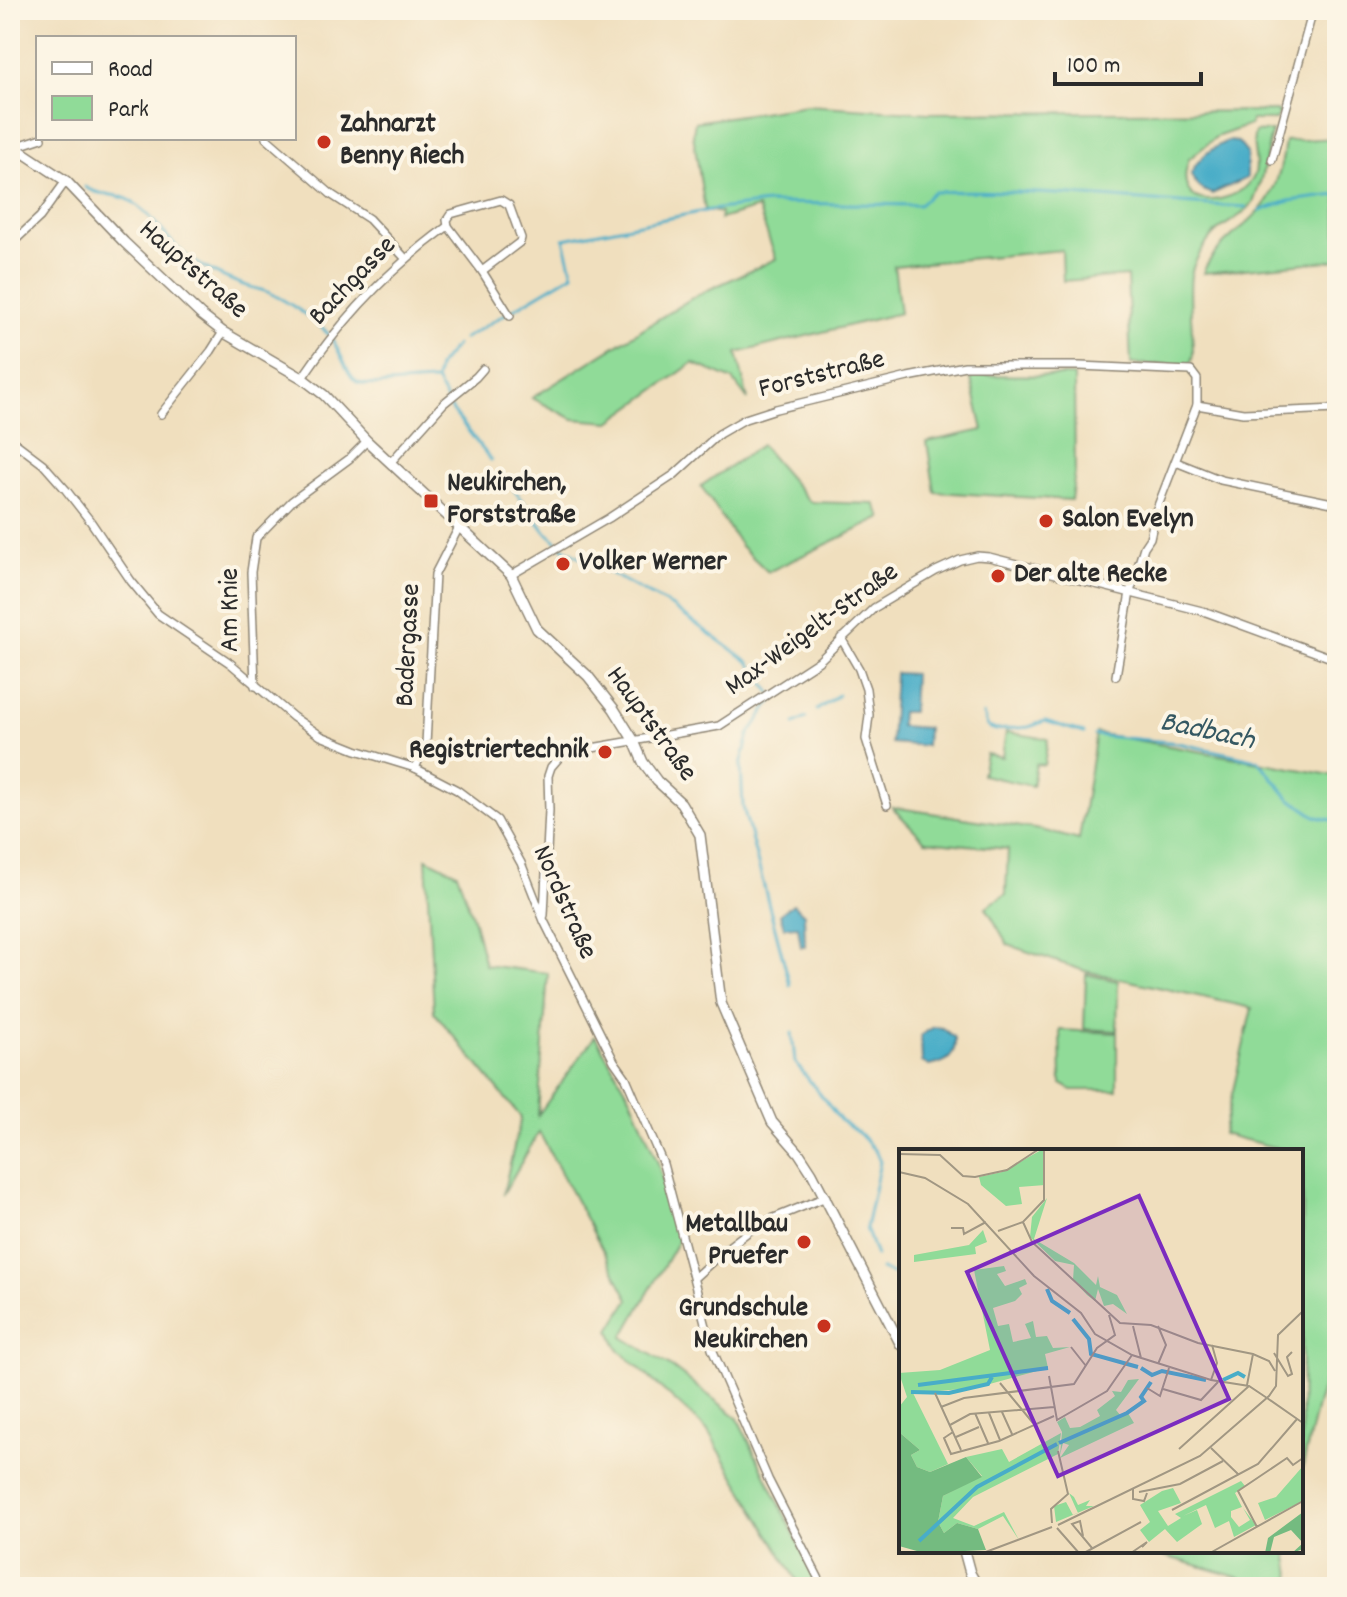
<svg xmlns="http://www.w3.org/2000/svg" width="1347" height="1597" font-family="Dekko,sans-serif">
  <rect width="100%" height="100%" fill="#fcf5e5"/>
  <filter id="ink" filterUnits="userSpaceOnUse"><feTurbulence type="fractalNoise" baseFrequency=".0125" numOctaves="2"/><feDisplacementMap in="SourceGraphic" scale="16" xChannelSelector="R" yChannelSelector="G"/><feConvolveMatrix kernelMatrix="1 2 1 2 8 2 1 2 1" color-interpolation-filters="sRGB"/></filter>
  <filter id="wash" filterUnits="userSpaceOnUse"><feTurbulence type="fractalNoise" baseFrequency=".006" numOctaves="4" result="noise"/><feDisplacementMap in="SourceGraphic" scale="32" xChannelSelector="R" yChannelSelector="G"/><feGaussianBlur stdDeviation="1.8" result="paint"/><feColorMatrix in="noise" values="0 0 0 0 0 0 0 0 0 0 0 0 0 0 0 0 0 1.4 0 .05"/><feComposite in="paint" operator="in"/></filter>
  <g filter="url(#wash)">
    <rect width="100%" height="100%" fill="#f0dfbe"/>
    <g fill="#90db98" stroke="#5e8362" stroke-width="2">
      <path d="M807,105L929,113L1279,111L1276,120H1251L1250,125L1216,137L1189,159C1169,216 1236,204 1252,180C1262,165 1249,148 1255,132L1272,131C1265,154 1264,180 1253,202C1245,216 1226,222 1215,233C1206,242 1193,262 1191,275C1188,297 1193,332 1193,355L1190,365L1131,364L1127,276L1063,281L1062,250L894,266L900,313L737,353L748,400L733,380L693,363L610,422L573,419L532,398L697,295L776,259L758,208L720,219L721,213L705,210L693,134L695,122Z"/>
      <path d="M1337,138V260L1203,273C1216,240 1253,226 1270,196C1279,179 1283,160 1285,141Z"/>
      <path d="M970,375L1074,376L1075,473L1071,500L935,492L927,442L983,430Z"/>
      <path d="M761,445L810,502L875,504L882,518L768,572L741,546L701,486Z"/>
      <path d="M1006,732L1048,739L1044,765L1036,764L1032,786L982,775L986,754L1002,757Z"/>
      <path d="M1096,733L1337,776V1345L1318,1401L1301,1474L1303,1155L1301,1151H1288L1223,1134L1252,1008L1085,971L1008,945L986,907L1006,894L1008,849L925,841L892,807L1041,830L1079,840Z"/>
      <path d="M426,858L457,873L473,918L485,965L548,973L538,1115L595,1036L632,1100L658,1163L679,1239L623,1337L673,1368L737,1417L820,1587H801L707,1430L618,1349L610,1330L629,1299L539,1132L503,1194L521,1117L434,1012Z"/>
      <path d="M1086,974L1118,981L1117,1031L1084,1029Z"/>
      <path d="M1060,1030L1117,1033V1090H1072L1061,1084Z"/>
      <path d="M1147,1551H1287L1293,1587H1272Z"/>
    </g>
    <g fill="#48adc8" stroke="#3a6c7a" stroke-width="2">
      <path d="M1228,141L1238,142L1247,153V178L1212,194C1201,190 1196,185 1191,175C1195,160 1214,146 1228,141Z"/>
      <path d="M895,673L914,674L912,712H901L900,726L927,728L926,746L891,743Z"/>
      <path d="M793,904L804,914L805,946L801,947L798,926L784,927L780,914Z"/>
      <path d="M934,1027L942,1028L955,1038C956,1057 947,1063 929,1066L922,1062L921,1035Z"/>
    </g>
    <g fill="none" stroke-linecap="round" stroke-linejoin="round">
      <g stroke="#48adc8" stroke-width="3">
        <path d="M85,187C99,197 117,192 131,201C155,216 168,244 192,260C206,269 225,278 241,284C251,288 261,289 270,293C288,302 306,314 321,327C340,342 344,373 357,382C367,389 420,380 436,381L452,410L491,460"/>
        <path d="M1260,211L1289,201L1337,195"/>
        <path d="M463,339L573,274L564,239L710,210L767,203L919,205L933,192C1038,188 1141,202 1246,207"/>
        <path d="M436,381L438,367L456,345"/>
        <path d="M503,475L545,531L565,549L671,606L749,662L774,697L749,735L741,765L743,807L790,985"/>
        <path d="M817,710L838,695"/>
        <path d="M983,715L988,727L996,730L1029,727L1045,721L1084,733"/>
        <path d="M795,724L806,718"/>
        <path d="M1095,735L1178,743L1258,760L1289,798L1317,817L1337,821"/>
        <path d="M792,1033L795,1062L841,1121L860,1134L876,1152L880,1162L866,1228L876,1256"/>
        <path d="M881,1269L901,1278"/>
      </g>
    </g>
  </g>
  <g filter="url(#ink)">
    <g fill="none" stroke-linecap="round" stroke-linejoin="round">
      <defs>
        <g id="minor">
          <path d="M266,138L332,195L369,219L405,258"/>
          <path d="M15,147L42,138"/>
          <path d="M1272,160L1313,10"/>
          <path d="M448,226L447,220L451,214L501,200L509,205L521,238L520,242L482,271"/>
          <path d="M10,245L40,217L66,181"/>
          <path d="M302,378C342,319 390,268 448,226L482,271L510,316"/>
          <path d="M1197,405L1243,413L1337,409"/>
          <path d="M161,414L211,351L223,332"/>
          <path d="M10,439L43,464L66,490L91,522L131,581L158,614L230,663L293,717L321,736L356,750L415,768L457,790L497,820L521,863L544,921L614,1061L626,1078L663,1164L712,1349L768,1479L823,1587"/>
          <path d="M1176,462L1221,480L1337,504"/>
          <path d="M390,463L444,403L476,377L483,369"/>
          <path d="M511,575L609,518L674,475L719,434L745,419L776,409L908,377L965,366H1080L1191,371L1197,379V405L1156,511L1150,538L1144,547L1130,592L1116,676"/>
          <path d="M841,638L859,669L866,689L869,715L866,739L887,805"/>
          <path d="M255,686L251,572L256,538L292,501L349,459L367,441"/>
          <path d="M415,768L426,744L435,574L459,527"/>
          <path d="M544,915L549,810L548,776L551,767L563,753L719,726L819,661L874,608L936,571L960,560L977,556L989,557L1206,612L1337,660"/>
          <path d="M694,1278L727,1248L757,1225L826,1197"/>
        </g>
        <g id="tertiary">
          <path d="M10,144L66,181L124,242L201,315L223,332L302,378L324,395L367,441L511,575L537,629L588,676L614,709L634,741L643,762L657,781L681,803L700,835L721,1003L772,1122L799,1153L812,1173L901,1345"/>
          <path d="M964,1551L970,1573L978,1587"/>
        </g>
      </defs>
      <use href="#minor" stroke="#8e8574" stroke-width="10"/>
      <use href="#tertiary" stroke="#8e8574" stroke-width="12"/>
      <use href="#minor" stroke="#fff" stroke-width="7"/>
      <use href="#tertiary" stroke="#fff" stroke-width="9"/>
    </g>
  </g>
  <g fill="#c8321e" stroke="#fcf5e5" stroke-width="3">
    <circle cx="324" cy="142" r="8"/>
    <rect x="423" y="493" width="16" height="16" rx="4"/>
    <circle cx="1046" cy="521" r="8"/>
    <circle cx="563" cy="564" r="8"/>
    <circle cx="998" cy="576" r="8"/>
    <circle cx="605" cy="752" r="8"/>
    <circle cx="804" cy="1242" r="8"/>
    <circle cx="824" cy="1326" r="8"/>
  </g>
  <g text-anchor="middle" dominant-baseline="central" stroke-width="8" stroke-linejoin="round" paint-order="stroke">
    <g font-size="28" font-weight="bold" fill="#2b2b2b" stroke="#fcf5e5" text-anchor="start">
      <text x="340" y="126">Zahnarzt<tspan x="340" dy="32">Benny Riech</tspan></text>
      <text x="447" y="485">Neukirchen,<tspan x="447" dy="32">Forststraße</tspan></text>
      <text x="1062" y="521">Salon Evelyn</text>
      <text x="579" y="564">Volker Werner</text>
      <text x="1014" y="576">Der alte Recke</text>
      <text x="589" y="752" text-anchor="end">Registriertechnik</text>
      <text x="788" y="1226" text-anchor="end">Metallbau<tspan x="788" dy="32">Pruefer</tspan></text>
      <text x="808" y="1310" text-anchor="end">Grundschule<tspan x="808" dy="32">Neukirchen</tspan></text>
    </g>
    <g font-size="28" fill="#2b2b2b" stroke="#fcf5e5">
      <text transform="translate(192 271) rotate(41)">Hauptstraße</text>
      <text transform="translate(354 282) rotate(-46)">Bachgasse</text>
      <text transform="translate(822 376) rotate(-14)">Forststraße</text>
      <text transform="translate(232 610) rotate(-90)">Am Knie</text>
      <text transform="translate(813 631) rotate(-36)">Max-Weigelt-Straße</text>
      <text transform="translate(410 645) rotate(-87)">Badergasse</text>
      <text transform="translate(650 725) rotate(54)">Hauptstraße</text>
      <text transform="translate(563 903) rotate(66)">Nordstraße</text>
    </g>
    <g font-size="30" font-style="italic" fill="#355862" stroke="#fcf5e5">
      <text transform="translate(1207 733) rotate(12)">Badbach</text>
    </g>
  </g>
  <g transform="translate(899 1149)">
    <rect width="404" height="404" fill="#f0dfbe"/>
    <path d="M144,0L146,36L120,38L123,55L107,57L82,36L80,28L103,23ZM148,49L135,90L175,114L197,136L199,127L201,138L218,146L228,165L214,155L205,157L199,140L196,152L188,146L174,131L175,116L156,112L131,88L133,68ZM84,81L88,93L76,98L77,105L15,113V106L70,96ZM105,117L107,122L98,125L106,137L126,130L128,135L120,139L123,145L116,152L94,159L99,177L110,175L114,193L132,189L126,175L134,172L137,188L148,187L154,199L171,198L146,205L149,219L76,239L14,244L49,315L31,323L18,318L12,306L21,301L0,283V258L8,248L0,224L41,221L91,201L75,121ZM240,230L217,261L222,267L229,264L235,274L161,309L170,296L164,294L161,306L163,283L158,273L166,268L171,279L181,278L201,267L198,261L216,247L213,242L222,243L229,231ZM162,284L159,305L74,348L54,369L75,377L105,363L120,391L104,367L79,380L58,374L45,384L39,373L44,347L83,327L67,308L103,300L110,313ZM404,317V352L366,371L359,354L377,348ZM342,332L346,337L336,344L343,358L332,362V368L340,378L351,371L344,359L357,376L335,388L330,372L316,379L307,356L284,367L298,361L303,375L278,393L266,380L250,393L241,381L251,373L241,356L263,342L274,339L282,354L259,362L269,377L282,369L276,365ZM170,344L175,348L179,356L191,351L187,357H195L157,373L155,357L167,353L174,366L179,364Z" fill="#90db98"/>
    <path d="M0,283L21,301L12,306L18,318L31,323L67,308L83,328L44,347L39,373L45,384L58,374L79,380L87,401L25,404L0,397ZM404,363V400L393,404L404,394L392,381L375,388L371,404H366L369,389Z" fill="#74bb80"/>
    <path fill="none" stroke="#48adc8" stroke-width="4" d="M148,140L153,152L171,164M174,170L190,190L192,205L239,218M242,219L253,226L263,222L307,231M324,231L339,224L346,228M19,236L149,219M12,243L50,244L89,235L93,228M160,294L228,264L245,252L242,248L252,233M20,392L78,338L158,295"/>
    <path fill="none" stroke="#a19783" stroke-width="2" d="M0,5L41,6L64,27L76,28L108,21L140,0M0,23L26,29L69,55L135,127L182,164L196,185L233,206L312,231L350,237L368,249M124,73L133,93L221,174L252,176L299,194L354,205L370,212L376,222M52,79H64L65,85L87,73M99,82L124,73L145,51V0M234,177L242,209M172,198L187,217M375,204L389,227L393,225L388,208L393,203M259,215L267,196L259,177M150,227L158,271L208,242L233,206M312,231L318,214L313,196M101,234L134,274M348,236L354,205M248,239L261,247L270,219M264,240L302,251L319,233M36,244L62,301M368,249L404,274M42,258L65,249L175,235L198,199L216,186L210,166M103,263L113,285M76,264L89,294M90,264L101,291M51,276L71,265L155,258M54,283L45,289L52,305L100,292L155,267M57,288L80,278M312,299L340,326M280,300L350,237M234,340V350L245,352L248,344M240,343L281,335L324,312M273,361L359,315L398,270M153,374L152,360L169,345L159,302M159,376L301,307L370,247L377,237L379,186L404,162M358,378L339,342L388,309L394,316L404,309M158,379L180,404M184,387L181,372L173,375L193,399M84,404L153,378M185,404L242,373M232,404L248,393L243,398M311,404L404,352"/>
    <path fill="#7b2cbf" fill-opacity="0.15" stroke="#7b2cbf" stroke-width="4" d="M240,47L330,250L159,327L68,123Z"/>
    <rect width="404" height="404" fill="none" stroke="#2b2b2b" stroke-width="4"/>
  </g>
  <rect width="1347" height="1597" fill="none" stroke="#fcf5e5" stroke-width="40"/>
  <rect x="36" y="36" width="260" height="104" fill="#fcf5e5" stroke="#a8a49b" stroke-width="2"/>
  <rect x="52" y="62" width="40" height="12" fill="#ffffff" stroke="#a8a49b" stroke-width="2"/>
  <text x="108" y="76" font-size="24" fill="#2b2b2b">Road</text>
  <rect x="52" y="96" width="40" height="24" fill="#90db98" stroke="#a8a49b" stroke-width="2"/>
  <text x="108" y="116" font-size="24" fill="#2b2b2b">Park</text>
  <path d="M1055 72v12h146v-12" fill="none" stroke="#2b2b2b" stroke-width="4"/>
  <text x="1067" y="72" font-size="24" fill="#2b2b2b" stroke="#fcf5e5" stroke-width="6" paint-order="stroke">100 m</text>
</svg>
